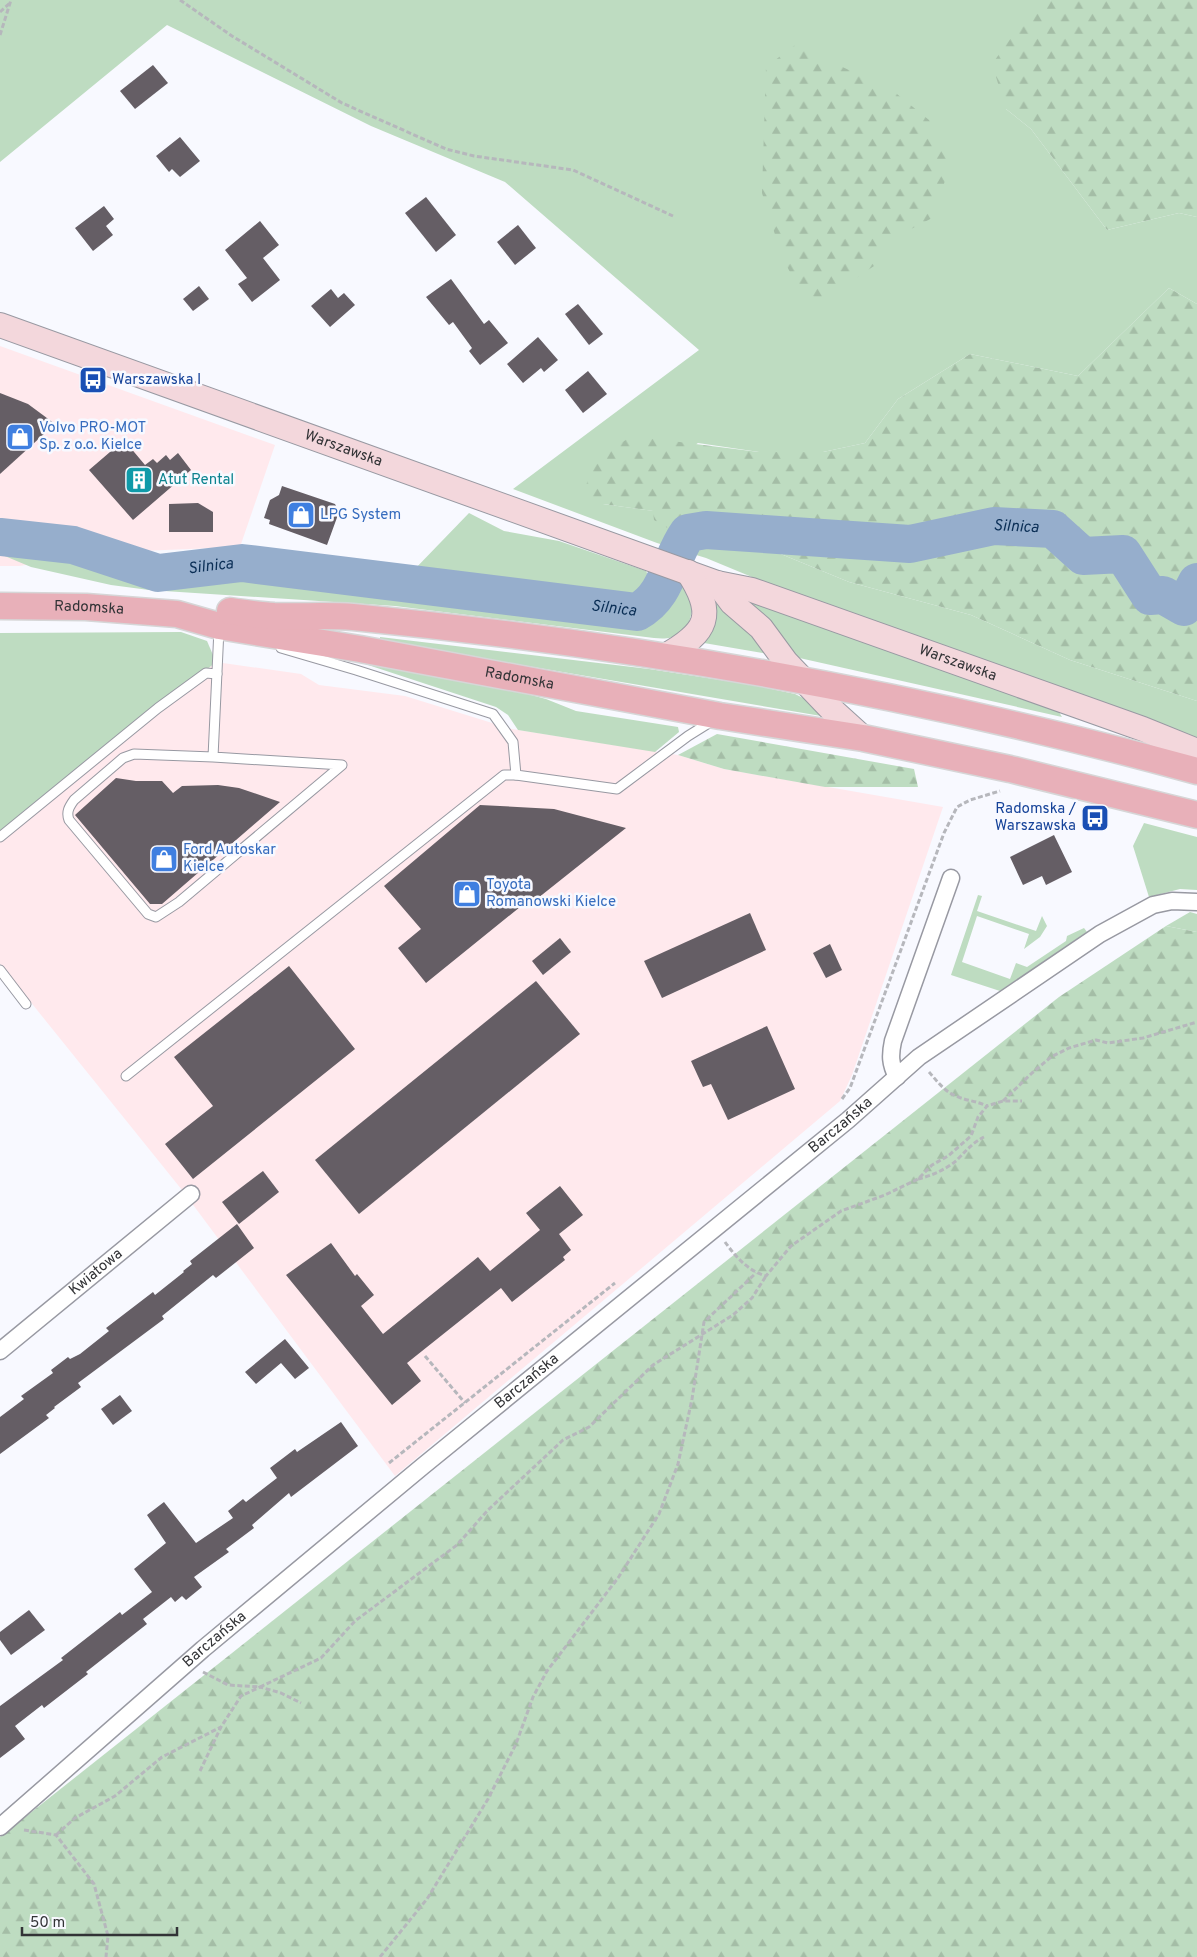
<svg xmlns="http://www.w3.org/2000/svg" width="1197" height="1957" font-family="Overpass,sans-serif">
  <defs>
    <pattern id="forest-firs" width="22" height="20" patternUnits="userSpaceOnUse" patternTransform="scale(1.25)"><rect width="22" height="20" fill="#bedcc1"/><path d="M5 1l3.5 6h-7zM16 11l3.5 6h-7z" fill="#a4bda6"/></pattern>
  </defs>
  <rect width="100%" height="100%" fill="#f8f9ff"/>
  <g fill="#ffe9ed">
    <path d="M0,346L275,445L240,547L115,552L19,566H0Z"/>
    <path d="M216,662L301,674L319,685L405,696L512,729L678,755L724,769L943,807L852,1075L840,1101L395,1476L182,1190L0,964V838Z"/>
  </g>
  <g fill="#bedcc1">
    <path d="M0,0H1051L1006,109L1031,129L1107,230L1179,213L1197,217V304L1169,288L1078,376L970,354L898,399L865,443L823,452H759L698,443L603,504L654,511L714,536L749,541L849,582L971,615L1070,660L1197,701V738L771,585L706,558L657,543L513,489L699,350L505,182L371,126L167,25L0,162Z"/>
    <path d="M469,513L504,531L559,541L646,571L648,575C659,578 676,582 685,589C696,599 693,625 680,633C672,639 664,639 654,638L395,606L149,590L111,585L31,567L0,554V536L6,535L51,538L108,546L146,558L197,561L246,555L333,562L412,572Z"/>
    <path d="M746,600L1059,712L1062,717L795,657Z"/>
    <path d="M715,603L730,612L768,654L704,643C715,630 716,620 715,603Z"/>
    <path d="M181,632L207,641L216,662L0,838V633Z"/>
    <path d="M380,637L649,669L753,685L795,694L807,700L821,716L380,641Z"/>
    <path d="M365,664L505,688L546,699L576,711L678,727L679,732L655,752L518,730L508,715L496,707Z"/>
    <path d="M1144,823L1197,837V890L1180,889L1149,897L1133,846Z"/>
    <path d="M978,895L982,896L977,911L1036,931L1042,916L1047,926L1040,937L1024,949L1029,934L977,916L962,962L1010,979L1016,963L1027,967L1066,941L1067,936L1084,928L1087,932L1000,991L951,975Z"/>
    <path d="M1190,912L1197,914V932L1166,926Z"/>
  </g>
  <g fill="url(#forest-firs)">
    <path d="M1051,0H1197V217L1179,213L1107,230L1031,129L1006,109L992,64L1021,24Z"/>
    <path d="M795,45L892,90L929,120L950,164L934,217L896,237L874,266L822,301L799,289L782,257L762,193L766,67Z"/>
    <path d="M1169,288L1197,304V701L1070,660L971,615L849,582L749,541L676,533L654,520L653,511L603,504L585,491L592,461L632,436L759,452H823L865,443L898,399L970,354L1078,376Z"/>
    <path d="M717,734L914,769L918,787H825L724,769L678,755Z"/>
    <path d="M1166,926L1197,932V1957H0V1837L1059,997Z"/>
  </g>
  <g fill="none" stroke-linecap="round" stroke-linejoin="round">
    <path stroke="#96aecc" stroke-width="38" id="s1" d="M0,537L73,545L158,573L242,563L637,612C668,596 669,559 688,533L706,530L910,544L994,526L1053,529L1083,556L1123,554L1150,596L1163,595L1184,607L1197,582"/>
  </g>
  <g fill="#655e65">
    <path d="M153,65L168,83L135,109L120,91Z"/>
    <path d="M180,137L200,161L180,177L172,169L169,172L156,156Z"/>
    <path d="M426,197L456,235L436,252L405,213Z"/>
    <path d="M104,206L114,219L106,226L113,235L93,251L75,228Z"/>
    <path d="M260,221L279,245L263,258L280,280L252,302L238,284L247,278L225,250Z"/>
    <path d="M518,225L536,248L515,265L497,242Z"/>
    <path d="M451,279L484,324L489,320L508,343L480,365L469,351L472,348L453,322L449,325L426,297Z"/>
    <path d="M199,286L209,299L193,311L183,299Z"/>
    <path d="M331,289L338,298L344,293L355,305L330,327L311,306Z"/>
    <path d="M578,304L603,334L589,345L565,314Z"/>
    <path d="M538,337L558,360L544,372L541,368L523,383L507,364Z"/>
    <path d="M588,371L607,394L583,413L565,390Z"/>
    <path d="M0,393L28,404L55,424L0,474Z"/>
    <path d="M124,440L145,465L153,459L157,463L166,455L170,460L178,453L191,470L133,520L89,470Z"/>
    <path d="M282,486L335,504L339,512L327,545L269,524L270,520L264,518L270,500L279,495Z"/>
    <path d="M198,503L213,512V532H169V504Z"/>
    <path d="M116,778L136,781H162L173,793L182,786L218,785L239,788L280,802L162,904H150L75,815Z"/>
    <path d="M480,805L554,809L626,828L528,906L525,903L426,983L398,948L421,929L384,886Z"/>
    <path d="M1054,835L1072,872L1046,885L1042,876L1023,885L1010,857Z"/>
    <path d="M750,913L766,950L662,998L644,961Z"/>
    <path d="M560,938L571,952L543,975L532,961Z"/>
    <path d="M830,944L842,970L826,978L813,953Z"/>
    <path d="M289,966L355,1049L193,1179L165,1144L213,1106L174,1057Z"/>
    <path d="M536,981L580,1034L359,1214L315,1160Z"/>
    <path d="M767,1026L795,1089L728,1120L711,1084L703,1087L691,1061Z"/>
    <path d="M263,1171L279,1192L239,1224L222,1202Z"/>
    <path d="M560,1186L583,1215L559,1234L571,1250L563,1257L565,1260L512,1302L501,1288L407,1363L421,1381L392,1405L286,1275L331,1243L355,1276L357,1274L374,1295L361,1306L383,1334L478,1257L490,1271L540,1230L526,1213Z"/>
    <path d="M237,1224L254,1248L216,1278L213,1275L162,1316L164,1319L78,1383L81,1387L54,1407L55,1408L46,1415L49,1418L0,1454V1417L24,1399L21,1396L53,1373L51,1370L68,1357L70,1359L80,1354L109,1331L106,1328L153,1292L155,1295L184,1272L183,1271L192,1264L190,1261Z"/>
    <path d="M285,1339L309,1368L295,1379L281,1363L256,1384L245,1372Z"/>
    <path d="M120,1395L132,1411L113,1425L101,1409Z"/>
    <path d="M341,1422L358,1446L291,1497L289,1493L252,1525L254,1528L226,1549L229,1552L194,1577L202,1587L186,1600L182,1596L175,1602L171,1597L143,1619L147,1624L86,1672L88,1674L44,1708L42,1705L15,1726L25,1739L0,1758V1706L63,1660L61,1658L120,1612L122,1615L152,1592L134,1569L166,1543L147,1515L164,1502L196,1543L233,1518L228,1511L243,1499L246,1502L277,1478L270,1468L295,1449L297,1452Z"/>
    <path d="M29,1610L45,1630L11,1655L0,1640V1632Z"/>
  </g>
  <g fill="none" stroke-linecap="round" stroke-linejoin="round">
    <defs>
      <g id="lane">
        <path d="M281,648L356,670L493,714L513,742L516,775L617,789L688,736L712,721"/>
        <path d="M213,757L134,754L123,758L74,800C69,807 66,812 69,820L148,914L156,917L179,902L342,765L213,757L219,629"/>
        <path d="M0,837L158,708L206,673L217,674"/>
        <path d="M0,970L26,1004"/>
        <path d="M126,1076L504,775H516"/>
      </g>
      <g id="street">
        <path d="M897,1077C890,1064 890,1055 893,1041L951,878"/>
        <path id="s2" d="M0,1351L191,1194"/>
        <path id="s3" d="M0,1827L203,1649L423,1466L848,1120L919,1057L1100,934L1153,905L1172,901L1197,902"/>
      </g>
      <g id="secondary">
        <path id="s4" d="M0,325L717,583L752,590L1143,729L1197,751"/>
        <path d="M717,583L732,603L761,628L786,662L831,709L863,738"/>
        <path d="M665,656C708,632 716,615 688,572"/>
      </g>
      <g id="primary">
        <path id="s5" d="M0,606L86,607L177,614L219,626L360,649L720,716L863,738L1010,769L1197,815"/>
        <path d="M230,611C245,613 260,615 274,616C300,617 327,615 353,617C638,645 921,695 1197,771"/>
      </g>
    </defs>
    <use href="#lane" stroke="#9899a2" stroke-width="11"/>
    <use href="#street" stroke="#9899a2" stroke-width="19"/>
    <use href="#secondary" stroke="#9899a2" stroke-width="26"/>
    <use href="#primary" stroke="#d6d6d7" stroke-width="29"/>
    <g stroke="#b6b7bc" stroke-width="3" stroke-dasharray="5 2.5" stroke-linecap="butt">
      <path d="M180,0L232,36L342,103L446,149L474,156L573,170L673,216"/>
      <path d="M0,12L10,3"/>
      <path d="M0,35L11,0"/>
      <path d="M929,1072C937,1081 945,1092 956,1096C967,1101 977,1101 987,1106"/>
      <path d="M842,1099L850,1088L944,833L957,807L970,800L1000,791"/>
      <path d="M1003,1101L1032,1073L1051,1057L1069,1048L1096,1040L1108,1043L1143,1038L1197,1022"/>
      <path d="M918,1179C931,1176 947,1169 957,1160C966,1151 972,1143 984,1137"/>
      <path d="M725,1242C735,1256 748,1271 766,1276L791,1246L841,1211L885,1195L918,1179L932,1165L948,1156L971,1136L978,1117L987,1106L1003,1101H1022"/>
      <path d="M425,1356L465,1403"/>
      <path d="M389,1463L615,1283"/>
      <path d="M203,1672L228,1685L260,1687L321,1658L355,1621L457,1545L488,1510L563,1440L589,1427L653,1365L733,1315L752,1298L766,1276"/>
      <path d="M200,1771L221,1727L241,1696L260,1687L281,1693L301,1703"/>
      <path d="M24,1830L56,1835L94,1884L108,1936L106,1957"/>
      <path d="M56,1835L75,1818L115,1796L162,1757L221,1727"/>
      <path d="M380,1957L427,1899L488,1799L516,1744L533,1697L547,1671L618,1578L659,1514L678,1464L692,1399L704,1322L756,1273"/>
    </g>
    <use href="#lane" stroke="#fff" stroke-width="9"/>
    <use href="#street" stroke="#fff" stroke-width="16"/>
    <use href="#secondary" stroke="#f3d7dc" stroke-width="24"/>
    <use href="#primary" stroke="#e8b0b9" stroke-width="26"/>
  </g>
  <defs>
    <symbol id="bus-square" viewBox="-11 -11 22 22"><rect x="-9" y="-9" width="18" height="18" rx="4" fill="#1a4fb4" stroke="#f8f9ff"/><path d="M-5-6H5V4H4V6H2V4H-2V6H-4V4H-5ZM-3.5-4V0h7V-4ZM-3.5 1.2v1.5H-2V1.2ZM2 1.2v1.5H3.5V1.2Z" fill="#fff"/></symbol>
    <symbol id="shop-square" viewBox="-11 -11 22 22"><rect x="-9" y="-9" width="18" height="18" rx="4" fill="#3f7fe0" stroke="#f8f9ff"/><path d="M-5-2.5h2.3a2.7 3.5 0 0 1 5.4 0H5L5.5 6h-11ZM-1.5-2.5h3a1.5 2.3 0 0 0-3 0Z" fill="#fff"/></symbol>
    <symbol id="building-square" viewBox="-11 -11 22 22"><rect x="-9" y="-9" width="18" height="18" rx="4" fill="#0f9aa8" stroke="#f8f9ff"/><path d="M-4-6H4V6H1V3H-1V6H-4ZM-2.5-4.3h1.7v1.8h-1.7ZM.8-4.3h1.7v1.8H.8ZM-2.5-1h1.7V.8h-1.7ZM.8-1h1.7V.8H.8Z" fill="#fff"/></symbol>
  </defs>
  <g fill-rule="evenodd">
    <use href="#bus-square" x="77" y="364" width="32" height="32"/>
    <use href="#shop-square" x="4" y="421" width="32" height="32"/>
    <use href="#building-square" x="123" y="464" width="32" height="32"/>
    <use href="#shop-square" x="285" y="499" width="32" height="32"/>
    <use href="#bus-square" x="1079" y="802" width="32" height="32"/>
    <use href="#shop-square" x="148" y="843" width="32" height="32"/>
    <use href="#shop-square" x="451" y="878" width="32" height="32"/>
  </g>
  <g text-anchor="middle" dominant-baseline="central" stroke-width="5" stroke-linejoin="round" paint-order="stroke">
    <g font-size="15" fill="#164399" stroke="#f8f9ff" text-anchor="start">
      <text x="112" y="380">Warszawska I</text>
      <text x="1076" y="809" text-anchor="end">Radomska /<tspan x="1076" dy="17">Warszawska</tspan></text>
    </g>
    <g font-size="15" fill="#366cbe" stroke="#f8f9ff" text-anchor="start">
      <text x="39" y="428">Volvo PRO-MOT<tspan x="39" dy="17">Sp. z o.o. Kielce</tspan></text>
      <text x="320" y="515">LPG System</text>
      <text x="183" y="850">Ford Autoskar<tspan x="183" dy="17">Kielce</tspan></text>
      <text x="486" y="885">Toyota<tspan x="486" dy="17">Romanowski Kielce</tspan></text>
    </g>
    <g font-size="15" fill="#323336" stroke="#f8f9ff">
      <text stroke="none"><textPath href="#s4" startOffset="365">Warszawska</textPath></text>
      <text stroke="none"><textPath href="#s5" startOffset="89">Radomska</textPath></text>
      <text stroke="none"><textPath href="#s4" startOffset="1016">Warszawska</textPath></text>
      <text stroke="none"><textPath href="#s5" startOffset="526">Radomska</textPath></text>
      <text stroke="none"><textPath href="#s3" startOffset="1095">Barczańska</textPath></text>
      <text stroke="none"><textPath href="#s2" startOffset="124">Kwiatowa</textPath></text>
      <text stroke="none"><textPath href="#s3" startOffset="690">Barczańska</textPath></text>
      <text stroke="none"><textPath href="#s3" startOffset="285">Barczańska</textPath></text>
    </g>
    <g font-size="15" fill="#0d838f" stroke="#f8f9ff" text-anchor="start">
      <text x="158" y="480">Atut Rental</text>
    </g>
    <g font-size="16" font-style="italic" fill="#0a2e55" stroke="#f8f9ff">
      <text stroke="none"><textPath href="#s1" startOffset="1072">Silnica</textPath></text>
      <text stroke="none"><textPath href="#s1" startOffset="216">Silnica</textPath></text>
      <text stroke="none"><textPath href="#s1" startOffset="622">Silnica</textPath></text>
    </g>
  </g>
  <path d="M22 1927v8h155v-8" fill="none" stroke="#323336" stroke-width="2.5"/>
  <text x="30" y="1927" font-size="15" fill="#323336" stroke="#f8f9ff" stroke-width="4" paint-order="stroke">50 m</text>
</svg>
